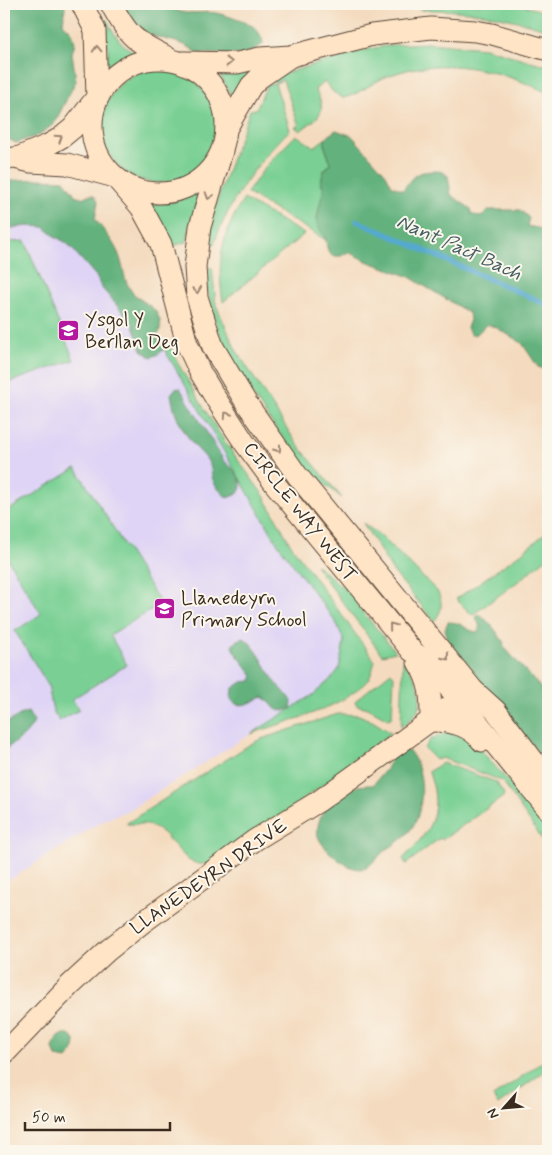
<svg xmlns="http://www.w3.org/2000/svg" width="552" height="1155" font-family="Mynerve,sans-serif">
  <rect width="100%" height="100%" fill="#fbf7ec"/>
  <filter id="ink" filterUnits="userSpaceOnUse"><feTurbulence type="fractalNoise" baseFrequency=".02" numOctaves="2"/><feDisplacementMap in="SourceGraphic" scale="10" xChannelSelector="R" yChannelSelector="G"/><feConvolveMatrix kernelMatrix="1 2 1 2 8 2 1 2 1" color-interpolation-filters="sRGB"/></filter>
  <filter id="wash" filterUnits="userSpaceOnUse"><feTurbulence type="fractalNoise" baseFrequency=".0096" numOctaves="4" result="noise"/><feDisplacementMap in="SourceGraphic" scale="20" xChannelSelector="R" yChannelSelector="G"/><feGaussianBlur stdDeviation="1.12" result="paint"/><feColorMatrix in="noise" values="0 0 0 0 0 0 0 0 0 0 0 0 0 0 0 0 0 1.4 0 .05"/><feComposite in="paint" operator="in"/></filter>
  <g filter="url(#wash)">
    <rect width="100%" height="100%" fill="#f4dbbf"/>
    <path fill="#dfd4f5" d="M28,226L44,227L56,237L67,243L96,276L101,287L132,323L142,350L150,355L164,349L278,544L337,624L344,642L339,669L332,678L313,695L129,810L104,820L4,883V229Z"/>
    <g fill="#7ad094" stroke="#5a7d59">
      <path d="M416,4H518L548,13V30C506,16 466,9 421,10Z"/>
      <path d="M107,20C114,34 120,44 134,52L121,57L106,68L108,50L103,22Z"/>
      <path d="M427,43L485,48L548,66V93C498,69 442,55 388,76C374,81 357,96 343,98L333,92L325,82L315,89C329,114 318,117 300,131L295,127L299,126L283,80L275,83L290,130C257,162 229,201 214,244L207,246C213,202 235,153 250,110L256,109L267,85L275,83L273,78L299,69L369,49L392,45Z"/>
      <path d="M256,67L233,98L217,70Z"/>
      <circle cx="159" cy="126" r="57"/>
      <path d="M296,135L314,147L326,138C322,148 329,154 330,164L324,170L321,183L324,189C321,199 321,209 317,218L326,240L247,193L266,166Z"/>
      <path d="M201,191L190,226L187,242L172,246L151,204C170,205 185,199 201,191Z"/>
      <path d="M244,199L304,234L223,302C216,261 222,233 244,199Z"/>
      <path d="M25,241L74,360L4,384V242Z"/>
      <path d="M205,267L212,268L216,305L236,350L297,444L342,498C329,487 313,476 301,463C291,452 283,438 274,426C237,374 210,332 205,267Z"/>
      <path d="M171,348L180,367L205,410L225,442L264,496L291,545L375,661C373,667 372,675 368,680C340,710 289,720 251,734L313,695L332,678L339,669L344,641L337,624L278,544L164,349Z"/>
      <path d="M76,468L161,604L110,635L127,665L72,699L79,710L59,721L53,711L48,685L15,631L41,614L4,553V513Z"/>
      <path d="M363,523L383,538L437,591C443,602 443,611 434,621L392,570Z"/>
      <path d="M548,531V557L516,583L472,615L456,599L520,554Z"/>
      <path d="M315,565L319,567L359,601L356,604L396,652L382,655Z"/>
      <path d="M403,661C423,685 430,708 401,727Z"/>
      <path d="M391,672L394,675L392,717L388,719L368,708L357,705L355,702L356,700Z"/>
      <path d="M338,714L359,715L374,722L391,733L351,761V765L249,838L210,864H198L188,860L163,833L154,827L145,824H127V823L249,745L261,739Z"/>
      <path d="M445,731L470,738L510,783L548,820V848L502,781L442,758L436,760L424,748L431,739L444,734Z"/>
      <path d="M443,763L496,782L504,794L503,797L442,840L440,838L406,864L403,859C423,837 439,823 434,790C433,784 430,778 429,771Z"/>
      <path d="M548,1058V1069L498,1105L493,1097Z"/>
    </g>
    <g fill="#63b27e" stroke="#4f6e4e">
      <path d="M4,4H64L65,7L63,23L72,32L75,43L72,53L76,81L54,124L39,135L16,143L8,139C6,129 2,117 9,108L4,93Z"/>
      <path d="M123,4H171L170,6C181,18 202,10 216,13C224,14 248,23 254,27C259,32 263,38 263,44L245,55L197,53C181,37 152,42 135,25C130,20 126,10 123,4Z"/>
      <path d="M336,130L352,136L386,174L392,186L403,190C413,176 415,172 433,171C440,171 442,171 448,176L451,195L471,209L472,214L481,217L488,210H520L529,218L527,226L542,229L548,219V370L538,367L522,343L497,328L487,324L477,334L471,335L467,328L470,320L469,313L408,276L369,262L348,252L341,256H332C325,248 328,246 325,238C323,233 318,229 317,224C316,219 322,194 324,189C319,179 322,173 330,164C328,146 316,144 336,130Z"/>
      <path d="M37,179L64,180L76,196L82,198L88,195H94L98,201L95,219C104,231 114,242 119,255C124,268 123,280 132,292C140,302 155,305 159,318C162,325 160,331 157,337L164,349L157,355L151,357L142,350L132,323L101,287L96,276L67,243L56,237L44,227L28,226L4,229V181Z"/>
      <path d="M180,388L224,461C237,471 253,492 227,498C222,492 215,487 213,480C211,474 212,467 208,461C205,456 199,451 195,446C182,431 174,414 171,394L175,389Z"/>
      <path d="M479,614C490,622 497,632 504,643L503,646L540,687L548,699V765L478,678L466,661L449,643L445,629L448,622C464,622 465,631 478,632L480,627L476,617Z"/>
      <path d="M244,638C260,650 265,669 277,684C283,691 288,695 292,703L291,708C272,716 276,704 263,697C253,701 239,711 231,699L232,689L242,682L251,681L253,675L234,651L232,646L237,640Z"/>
      <path d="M28,712L34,722C28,735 16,742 4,750V724C13,720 19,714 28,712Z"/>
      <path d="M403,750L410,752C424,770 424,797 417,818C412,833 398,842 386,850C379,855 373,864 365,868C351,874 322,849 318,836C316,829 320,816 324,811C328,806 335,802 339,799C353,787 354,785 373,785L386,769L392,757Z"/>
      <path d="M64,1034H69L75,1040C75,1048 73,1053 67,1059L56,1057L53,1048L57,1038Z"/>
    </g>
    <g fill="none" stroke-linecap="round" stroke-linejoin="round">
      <path stroke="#54a9d0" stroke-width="5.5" d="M357,221L548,305"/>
    </g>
  </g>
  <g filter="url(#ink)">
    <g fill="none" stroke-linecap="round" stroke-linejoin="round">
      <defs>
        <g id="secondary">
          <path d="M111,4C128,36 134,41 167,57"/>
          <circle cx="159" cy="126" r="67"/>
          <path d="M183,62L237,63L260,58L291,56L372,35L431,28L475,31L492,34L548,50"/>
          <path d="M226,129L251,86L259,78L291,56"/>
          <path d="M222,151L200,227L195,267L197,297L213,347L247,404L297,475L473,690L496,711L548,780"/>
          <path d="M17,158L48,145L62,137L73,128L97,97L95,30L82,4"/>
          <path d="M4,159L15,158L31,162L67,164L115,177L141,207L161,244L187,344L200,372L216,399L244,442L275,484L412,651L429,663L548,809"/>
          <path d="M418,662C431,684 431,696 431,721C452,721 469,725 482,741"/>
          <path d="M4,1054L70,985L107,951L142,923L255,840L319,801L470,692"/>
        </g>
      </defs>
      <use href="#secondary" stroke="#574536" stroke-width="23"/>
      <use href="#secondary" stroke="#ffe4c6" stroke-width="21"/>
    </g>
    <defs><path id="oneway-chevron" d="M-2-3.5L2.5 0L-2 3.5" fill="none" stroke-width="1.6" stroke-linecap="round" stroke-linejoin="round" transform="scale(1.25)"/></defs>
    <g stroke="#9d8772">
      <use href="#oneway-chevron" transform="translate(97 49) rotate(-92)"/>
      <use href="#oneway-chevron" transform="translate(229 62)"/>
      <use href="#oneway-chevron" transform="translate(59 138) rotate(-33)"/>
      <use href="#oneway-chevron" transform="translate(209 196) rotate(108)"/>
      <use href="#oneway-chevron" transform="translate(197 290) rotate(82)"/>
      <use href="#oneway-chevron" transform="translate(227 415) rotate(-123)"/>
      <use href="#oneway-chevron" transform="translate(278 449) rotate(54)"/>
      <use href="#oneway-chevron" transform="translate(392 626) rotate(-129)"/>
      <use href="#oneway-chevron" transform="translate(446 657) rotate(51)"/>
    </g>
  </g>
  <defs>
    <symbol id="school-square" viewBox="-11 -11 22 22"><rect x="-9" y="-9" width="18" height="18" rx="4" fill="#b5179e" stroke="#fbf7ec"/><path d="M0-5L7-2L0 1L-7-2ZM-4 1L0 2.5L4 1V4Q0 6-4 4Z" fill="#fff"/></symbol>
  </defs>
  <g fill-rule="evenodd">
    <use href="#school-square" x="56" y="318" width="25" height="25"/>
    <use href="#school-square" x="152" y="596" width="25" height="25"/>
  </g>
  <g text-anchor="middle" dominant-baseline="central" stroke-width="4" stroke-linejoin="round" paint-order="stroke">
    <g font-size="19" fill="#3b2a1e" stroke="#fbf7ec" text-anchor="start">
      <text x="85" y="320">Ysgol Y<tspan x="85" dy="22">Berllan Deg</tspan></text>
      <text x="181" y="598">Llanedeyrn<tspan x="181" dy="22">Primary School</tspan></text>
    </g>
    <g font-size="19" fill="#3b2a1e" stroke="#fbf7ec">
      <text transform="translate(300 512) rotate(52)">CIRCLE WAY WEST</text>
      <text transform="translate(209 877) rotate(-35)">LLANEDEYRN DRIVE</text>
    </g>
    <g font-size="20" font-style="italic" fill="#455d65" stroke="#fbf7ec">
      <text transform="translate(459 248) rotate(24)">Nant Pact Bach</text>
    </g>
  </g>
  <rect width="552" height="1155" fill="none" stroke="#fbf7ec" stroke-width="20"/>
  <g transform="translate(504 1108) rotate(243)" stroke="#fbf7ec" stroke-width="4" paint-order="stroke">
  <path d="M0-4L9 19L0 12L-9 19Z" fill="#3b2a1e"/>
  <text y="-8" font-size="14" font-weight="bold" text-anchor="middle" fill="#3b2a1e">N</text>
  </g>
  <path d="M25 1122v8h145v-8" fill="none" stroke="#3b2a1e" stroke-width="2.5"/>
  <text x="32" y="1122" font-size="15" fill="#3b2a1e" stroke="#fbf7ec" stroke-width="4" paint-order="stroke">50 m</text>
</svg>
